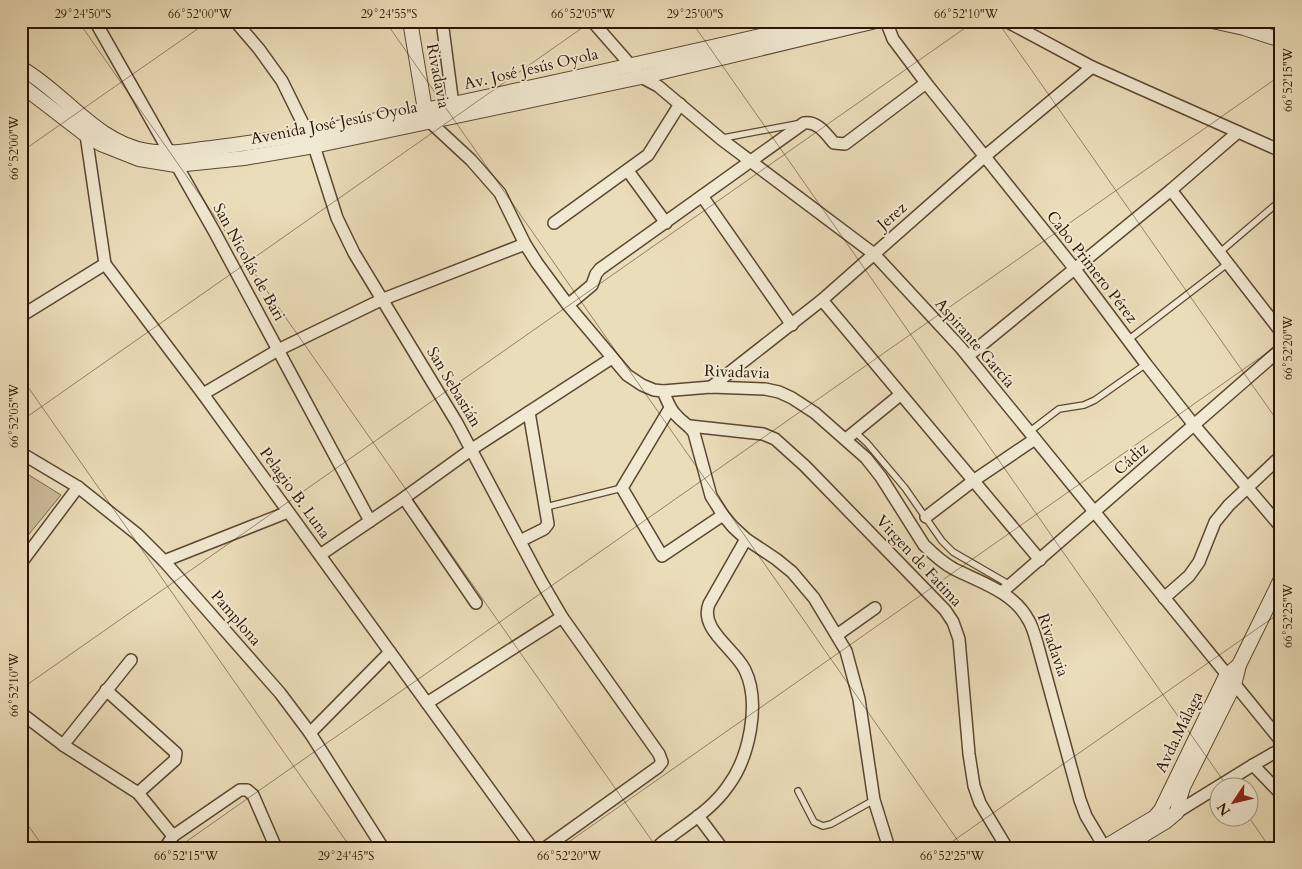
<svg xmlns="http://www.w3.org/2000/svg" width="1302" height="869" font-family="Cardo,serif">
  <rect width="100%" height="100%" fill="#eaddb9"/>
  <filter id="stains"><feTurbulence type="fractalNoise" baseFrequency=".004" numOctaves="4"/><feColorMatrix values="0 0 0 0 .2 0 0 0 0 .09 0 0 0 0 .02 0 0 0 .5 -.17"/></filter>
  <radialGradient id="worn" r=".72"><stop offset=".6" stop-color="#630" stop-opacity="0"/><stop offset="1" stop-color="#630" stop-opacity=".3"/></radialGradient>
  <path fill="#cabb9a" stroke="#7b684e" d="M21,470L61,495L21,544Z"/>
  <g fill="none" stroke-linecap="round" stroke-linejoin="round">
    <path stroke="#a9997b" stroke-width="20" d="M1270,21L1281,24"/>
    <defs>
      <g id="service">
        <path d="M723,138L797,124"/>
        <path d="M1219,253L1281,200"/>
        <path d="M1128,340L1227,264"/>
        <path d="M855,432L867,443L905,488L942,541L953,552L1010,585"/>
        <path d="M1029,432L1059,409L1084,405L1095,400L1146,364"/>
        <path d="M546,507L622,488"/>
        <path d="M798,791L814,822L823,826L831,824L874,800"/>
        <path d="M880,848L887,844"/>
      </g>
      <g id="minor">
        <path d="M95,21L214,231L370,521"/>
        <path d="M235,21L259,49L282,81L314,146L337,218L354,253L457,423L541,581L562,617L659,754L662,762L658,767L545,848"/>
        <path d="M442,21L453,105"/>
        <path d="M592,21L641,77L658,86L721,139L874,254L961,348L1281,741"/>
        <path d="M886,21L893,39L926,83L1074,268L1146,364L1194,425L1281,527"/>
        <path d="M1006,21L1092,67L1281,151"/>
        <path d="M430,122L471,160L500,193L525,244L537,263L568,305L627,375L642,385L654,390L663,391L711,387L765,389L779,392L792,398L815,413L866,458L881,477L924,545C933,554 943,563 954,569C982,583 1014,592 1029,621C1033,628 1035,636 1037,643L1080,800L1086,816L1105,848"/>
        <path d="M86,135L105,264L203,394L532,848"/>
        <path d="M628,171L666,223"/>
        <path d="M1171,190L1281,332"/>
        <path d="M702,196L792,325"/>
        <path d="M554,223L648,155L680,104"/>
        <path d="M822,300L1040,560"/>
        <path d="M568,305L592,285L596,274L600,269L804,123C818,121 826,134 834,143L845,144L926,83"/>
        <path d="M21,316L105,264"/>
        <path d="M968,356L1171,190L1238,132"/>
        <path d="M711,387L822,300L984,157L1092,67"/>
        <path d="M663,391C667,400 670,410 677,416C683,423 689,425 694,433L711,496L723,515L733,527L746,539L776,559L792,572L814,598L846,651L859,699L874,800L889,848"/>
        <path d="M203,394L278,350L381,300L525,244"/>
        <path d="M670,408L622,488L662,556L723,515"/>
        <path d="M690,426L763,434L775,439L805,466L945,610L953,622L959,639L969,754L974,786L980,803L1007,848"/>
        <path d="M846,439L900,395"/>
        <path d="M21,453L78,487L137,534L164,561L280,693L310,733L383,848"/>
        <path d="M404,498L476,603"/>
        <path d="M926,517L973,481L1035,439"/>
        <path d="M520,541L544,529L548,524L529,412"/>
        <path d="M320,555L404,498L472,449L612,358"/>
        <path d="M164,561L288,512"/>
        <path d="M21,563L78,487"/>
        <path d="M1002,592L1281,349"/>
        <path d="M1164,598L1189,576L1199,562L1215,522L1229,505L1281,456"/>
        <path d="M837,635L875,608"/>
        <path d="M106,690L176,753L175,760L138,793"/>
        <path d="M427,703L562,617"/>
        <path d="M21,713L63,745L138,793L173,836"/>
        <path d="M310,733L390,652"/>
        <path d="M63,745L131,660"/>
        <path d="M1253,765L1281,794"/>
        <path d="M1177,812L1253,765L1281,749"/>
        <path d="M698,816L722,848"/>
        <path d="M165,848L173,836L240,790H247L253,795L276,848"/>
        <path d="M657,848C662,841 671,837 678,831C696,818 715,805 728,786C749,758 761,703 745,670C735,649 699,629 709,604L746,539"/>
      </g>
      <g id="tertiary">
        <path d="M410,21L425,110L428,117"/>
        <path d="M1212,21L1244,28L1281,40"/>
        <path d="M21,68C65,93 95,142 147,151C168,155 190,150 211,148C260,142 308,134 357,124C514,92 670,57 825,21"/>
        <path d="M21,85L86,135L101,144L139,159L176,165L244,158L314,146L641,77L876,21"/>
        <path d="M1103,848L1155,817L1161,810L1226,676L1239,665"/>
        <path d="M1122,848L1165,822L1177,812L1180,797L1183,787L1234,685L1239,665L1281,579"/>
      </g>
    </defs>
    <use href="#service" stroke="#5c4730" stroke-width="8"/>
    <use href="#minor" stroke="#5c4730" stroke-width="14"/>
    <use href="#tertiary" stroke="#5c4730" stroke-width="16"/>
    <use href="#service" stroke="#f1e9d2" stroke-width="5.5"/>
    <use href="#minor" stroke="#f1e9d2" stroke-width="11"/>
    <use href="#tertiary" stroke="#f1e9d2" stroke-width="14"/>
  </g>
  <path fill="none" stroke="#2c1503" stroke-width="1" stroke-opacity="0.45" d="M78,21L657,848M385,21L963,848M691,21L1227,786M997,21L1281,426M21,152L209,21M21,377L351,848M21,421L592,21M21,689L975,21M21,815L44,848M1248,816L1270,848M177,848L1281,75M560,848L1281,343M943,848L1281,612"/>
  <g text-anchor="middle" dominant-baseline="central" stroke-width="4" stroke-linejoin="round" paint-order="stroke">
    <g font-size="16" fill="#2c1503" stroke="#f1e9d2">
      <text transform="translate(531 69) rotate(-13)">Av. José Jesús Oyola</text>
      <text transform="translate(438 76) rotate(79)">Rivadavia</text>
      <text transform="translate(334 123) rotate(-11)">Avenida José Jesús Oyola</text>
      <text transform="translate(892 216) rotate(-41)">Jerez</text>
      <text transform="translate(249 262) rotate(61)">San Nicolás de Bari</text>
      <text transform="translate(1092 267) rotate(52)">Cabo Primero Pérez</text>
      <text transform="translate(975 343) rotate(49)">Aspirante García</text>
      <text transform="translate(737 372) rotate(2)">Rivadavia</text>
      <text transform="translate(454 387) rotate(59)">San Sebastián</text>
      <text transform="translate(1131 459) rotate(-41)">Cádiz</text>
      <text transform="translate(295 493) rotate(54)">Pelagio B. Luna</text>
      <text transform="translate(919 561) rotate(47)">Virgen de Fatima</text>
      <text transform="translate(236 618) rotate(49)">Pamplona</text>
      <text transform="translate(1053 645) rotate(71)">Rivadavia</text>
      <text transform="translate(1179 732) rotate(-64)">Avda.Málaga</text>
    </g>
  </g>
  <rect width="1302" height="869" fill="none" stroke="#eaddb9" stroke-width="55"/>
  <g transform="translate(1234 802) rotate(235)"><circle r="24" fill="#f1e9d2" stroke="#a2947f"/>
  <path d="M0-4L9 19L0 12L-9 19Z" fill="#8f2418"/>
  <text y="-8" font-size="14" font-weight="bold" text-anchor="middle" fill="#2c1503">N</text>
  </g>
  <rect x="28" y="28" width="1246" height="814" fill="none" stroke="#2c1503" stroke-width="2"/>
  <g font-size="12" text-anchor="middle" fill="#2c1503">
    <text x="83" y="18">29°24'50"S</text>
    <text x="200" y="18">66°52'00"W</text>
    <text x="389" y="18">29°24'55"S</text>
    <text x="583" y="18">66°52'05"W</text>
    <text x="695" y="18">29°25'00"S</text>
    <text x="966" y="18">66°52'10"W</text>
    <text transform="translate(1288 80) rotate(-90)" y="4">66°52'15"W</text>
    <text transform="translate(14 148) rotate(-90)" y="4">66°52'00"W</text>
    <text transform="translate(1288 348) rotate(-90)" y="4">66°52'20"W</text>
    <text transform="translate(14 416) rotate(-90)" y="4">66°52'05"W</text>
    <text transform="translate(1288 616) rotate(-90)" y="4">66°52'25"W</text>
    <text transform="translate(14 685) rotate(-90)" y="4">66°52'10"W</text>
    <text x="186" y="860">66°52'15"W</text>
    <text x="346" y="860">29°24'45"S</text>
    <text x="569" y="860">66°52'20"W</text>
    <text x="952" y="860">66°52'25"W</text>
  </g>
  <rect width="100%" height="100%" filter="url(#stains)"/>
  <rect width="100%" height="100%" fill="url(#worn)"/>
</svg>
